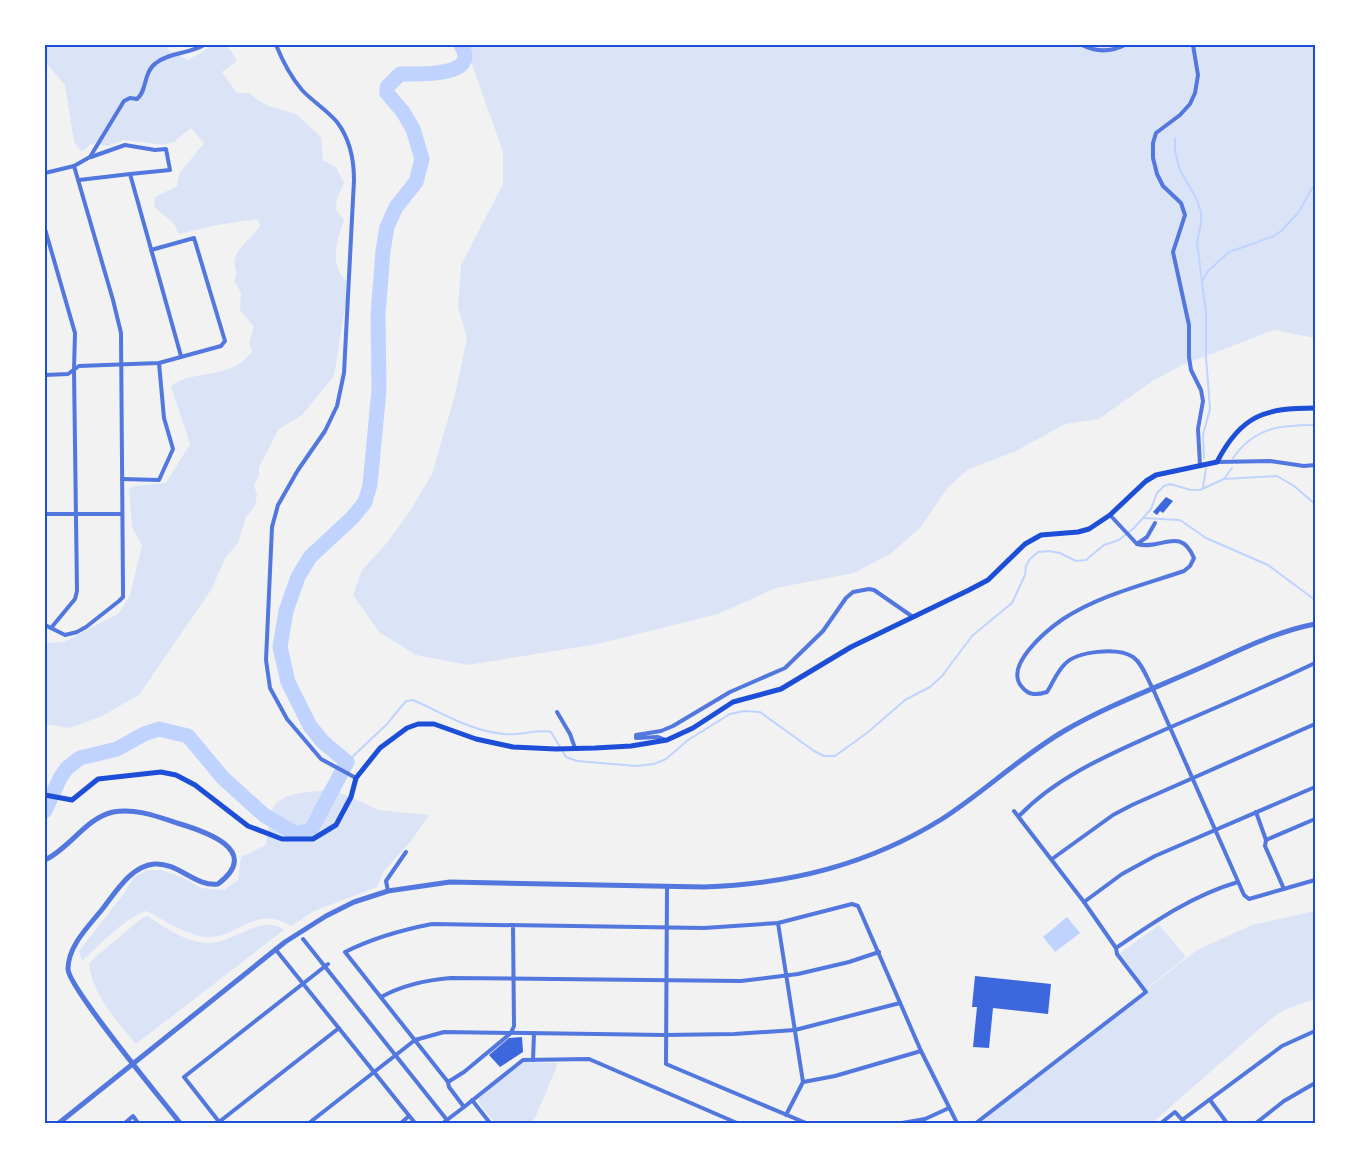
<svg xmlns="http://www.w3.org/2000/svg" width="1360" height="1168" font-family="Literata,serif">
  <rect width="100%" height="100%" fill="#f2f2f2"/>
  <g fill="#dbe4f7">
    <path d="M45,45H170L168,50L188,60L207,49L209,45C224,45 231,46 237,61L222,72L237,93H248L268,106L296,114L321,137L323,160L336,167L344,183L337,199L336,210L344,220C337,240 329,264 346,281V301L334,376L302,415L279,429L259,467V476L254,485L257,495L255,506L246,517L238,543L226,557L211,590L139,695L102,716L70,728L45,724V643L64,642L119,613L130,595L142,545L132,527L129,490L133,486L166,483L190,444L171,386C191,369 230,381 252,352L249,342L254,327L240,310L241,293L234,280L237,273C227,253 249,242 260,226L258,219L217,225L179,234C173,218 165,218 154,206L155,197L177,186L179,174L204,143L191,128L174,142L164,145L124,140L108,146L91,144L82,152L74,142L65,85L45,62Z"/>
    <path d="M465,45H1315V338L1274,330L1180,366L1151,382L1099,419L1065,424L1016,451L969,469L949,486L920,528L890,554L854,573L776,588L718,614L598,644L468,665L416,655L379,632L353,595L362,570L385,545L408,514L432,474L455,395L467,338L458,307L461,265L503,184V152Z"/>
    <path d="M334,790L379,810L429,815L411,841L384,871L377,887L314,911L291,926C256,903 236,940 206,937C185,935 165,920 146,911C122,920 101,944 82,961L79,951L125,892L134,877L147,870H162L182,877L201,888L224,890L238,880L241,857L266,845C268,834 268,816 274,806C284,791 318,791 334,790Z"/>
    <path d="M1315,911V999L1284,1010L1272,1018L1152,1123H976L1197,950L1252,925Z"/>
    <path d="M148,916C165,928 186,942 208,943C234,943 262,913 284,930L136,1044C117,1021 92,995 89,964L93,959L142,918Z"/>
    <path d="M1159,925L1186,957L1146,989L1120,953Z"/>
    <path d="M524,1062L558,1063L536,1116L531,1123H495L478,1102L479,1098Z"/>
  </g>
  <path fill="#bfd3fe" d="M1067,917L1080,933L1055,952L1043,937Z"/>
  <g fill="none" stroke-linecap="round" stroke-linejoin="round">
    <g stroke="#bfd3fe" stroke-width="2">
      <path d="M1175,138V152L1180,170L1197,200L1201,212V223L1197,243L1202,281"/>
      <path d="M1204,458L1203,435L1210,409L1206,357V313L1202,282L1207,272L1229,252L1274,236L1281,231L1298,213L1315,183"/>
      <path d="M1233,458C1255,427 1280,425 1315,425"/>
      <path d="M1224,479L1232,468"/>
      <path d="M1203,487L1206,469"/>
      <path d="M1143,518L1180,520L1206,538L1268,565L1315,600"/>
      <path d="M347,762L387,724L406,701L413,700C443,713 470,731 504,734C520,736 536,729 551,732L566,757L577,761L636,766L654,764L666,759L688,740L730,714L744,711L760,712L814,751L824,756H835L867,733L905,700L930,687L942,676L972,636L1012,603L1025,575L1026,566L1030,559L1038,552L1049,551L1060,553L1076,561L1086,560L1104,545L1119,540L1134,528L1151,509L1157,493L1164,486L1170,484L1191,490H1200L1224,479L1277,476L1294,486L1315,504"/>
    </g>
    <path stroke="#bfd3fe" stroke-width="15" d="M45,811L60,778L67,768L80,758L117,749L144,734L159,729L188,736L223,778L264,815L296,834L311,830L347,762L323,742L310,726L288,682L280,647L286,611L298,577L310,557L353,517L365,502L370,485L379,390L378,315L383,251L387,227L396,207L416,182L422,159L413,129L403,112L387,93V87L400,74C414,74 482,78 461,45"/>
  </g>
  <g fill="#3d67dc">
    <path d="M1166,497L1173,501L1163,513L1160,511L1157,515L1153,512Z"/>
    <path d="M975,976L1051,984L1048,1014L993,1008L989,1048L973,1047L977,1007H972Z"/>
    <path d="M522,1037L523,1052L500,1067L489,1055L509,1038Z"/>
  </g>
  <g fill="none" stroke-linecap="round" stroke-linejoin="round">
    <g stroke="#5277de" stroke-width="4">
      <path d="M276,45C283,62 290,76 302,90C312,101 327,110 337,122C350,139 354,160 354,180L344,373L337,406L325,431L298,470L278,505L272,527L266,660L270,688L287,719L321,759L356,778"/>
      <path d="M1082,45C1096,52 1111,52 1125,45"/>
      <path d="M1193,45L1198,75L1195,93L1190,104L1180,115L1156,133L1153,143V158L1157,174L1163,186L1181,203L1185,215L1173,252L1189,325V357L1191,370L1201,390L1203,401L1198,429L1200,465"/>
      <path d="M91,157L125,145L155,150L166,149L170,170L130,174"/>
      <path d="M45,173L74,166L90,157L124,101L130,98L137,99C147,92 143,72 156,63C170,52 189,54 204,45"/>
      <path d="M79,180L130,174L181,356"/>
      <path d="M45,229L75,333L74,370L77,591L75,599L51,628"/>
      <path d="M45,375L68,374L79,366L159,363L221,346L225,341L194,238L151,250"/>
      <path d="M1218,462L1270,461L1304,466L1315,465"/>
      <path d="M122,479L159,480L173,449L164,418L159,363"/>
      <path d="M45,514H122"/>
      <path d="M1110,515L1137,544C1161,551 1180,525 1194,558L1190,566L1184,571C1143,585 1100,595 1063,619C1047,630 1003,666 1022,687C1029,696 1037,695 1047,692C1053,683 1057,671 1065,664C1077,651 1118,647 1133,657C1143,664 1147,679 1153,689L1244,895L1249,899L1315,880"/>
      <path d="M1137,544L1147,537L1155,523"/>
      <path d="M45,625L65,635L77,632L86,627L119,601L123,597V590L121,333L113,300L74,166"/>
      <path d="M557,712L570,734L575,748"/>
      <path d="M666,740L658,737L636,738V735L661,731L673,726L730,692L785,668L823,631L846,598L853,592L869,589L874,590L913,617"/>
      <path d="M1256,812L1266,840L1315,819"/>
      <path d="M1019,816C1058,775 1113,753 1164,730C1215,708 1265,687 1315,663"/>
      <path d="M1266,840L1265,846L1284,889"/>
      <path d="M1052,859L1113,815L1132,805L1315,724"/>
      <path d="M667,887L666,1064L806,1123"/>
      <path d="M388,891L386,881L406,852"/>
      <path d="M1084,902L1122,874L1155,856L1315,787"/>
      <path d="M778,923L803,1082L835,1076L921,1051"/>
      <path d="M513,925L514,1026L511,1033L464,1072L448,1082L345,952C373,938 401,930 432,924L704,928L778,923L852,904L858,906L921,1051L957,1123"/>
      <path d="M303,939L447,1120"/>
      <path d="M1116,948C1154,922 1193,895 1238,882"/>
      <path d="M276,950L415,1123"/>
      <path d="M381,997C403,985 425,980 451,978L741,981L798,974L849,962L879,952"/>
      <path d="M533,1060L534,1033"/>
      <path d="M448,1082L449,1087L464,1107L523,1060L589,1059L737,1123"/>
      <path d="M472,1100L490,1123"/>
      <path d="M1210,1100L1227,1123"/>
      <path d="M786,1115L803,1082"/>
      <path d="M1182,1120L1282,1046L1315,1031"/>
      <path d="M219,1122L339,1028"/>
      <path d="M125,1123L133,1116L138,1123"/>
      <path d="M220,1123L184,1077L328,964"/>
      <path d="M309,1123L415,1040L444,1032L665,1035L734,1034L795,1030L900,1003"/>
      <path d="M401,1123L409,1116"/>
      <path d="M443,1123L464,1107"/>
      <path d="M902,1123L925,1119L949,1108"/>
      <path d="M976,1123L1146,992L1117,954L1116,948L1084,902L1014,811"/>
      <path d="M1161,1123L1175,1112L1185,1123"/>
      <path d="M1256,1123L1284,1101L1315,1083"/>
    </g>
    <g stroke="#5277de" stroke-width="5">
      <path d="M45,860C70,848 86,818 113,812C135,808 156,816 177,823C204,831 263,850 218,884C195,887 178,862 154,864C132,866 117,890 104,907C90,925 68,945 68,969C68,987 163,1101 180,1123"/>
      <path d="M59,1123L285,942L326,916L354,902L388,891L450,882L704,887C790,884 868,865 942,819C984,792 1020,757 1064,731C1107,706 1155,688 1200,668C1238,651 1274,632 1315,624"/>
    </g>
    <path stroke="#1d4ed8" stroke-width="5" d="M45,795L72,800L98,779L161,772L176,775L195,785L248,826L282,839H313L336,825L351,797L356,778L380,748L407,728L418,724H434L476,739L513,747L556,749L595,748L631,746L667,740L693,728L733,702L781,689L851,647L969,590L988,580L1025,544L1041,535L1078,532L1089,529L1110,515L1146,481L1156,475L1217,462C1241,415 1265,408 1315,408"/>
  </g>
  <rect width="1360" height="1168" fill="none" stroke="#ffffff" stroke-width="93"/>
  <rect x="46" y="46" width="1268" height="1076" fill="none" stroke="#1d4ed8" stroke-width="2"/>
</svg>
